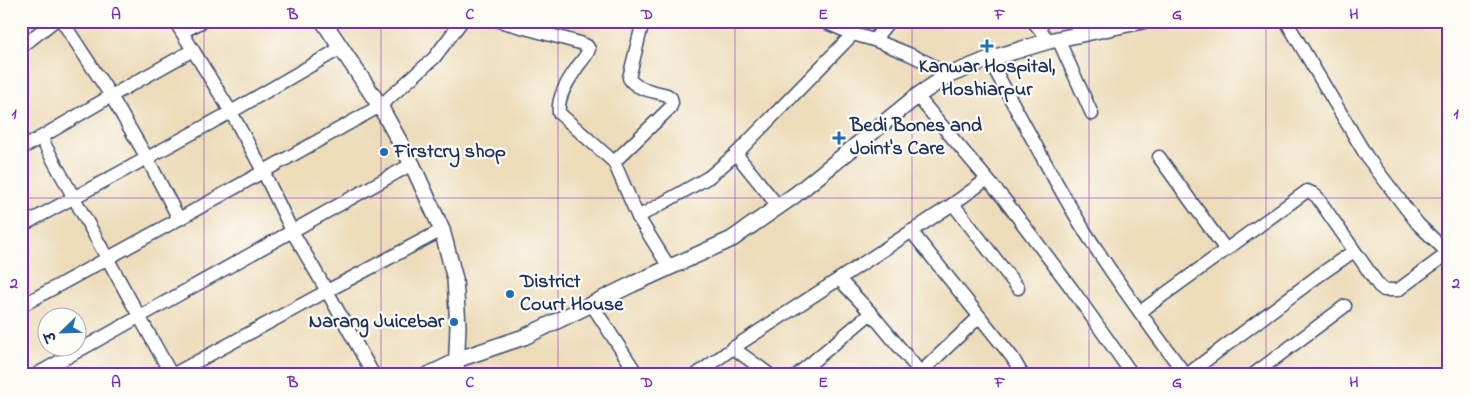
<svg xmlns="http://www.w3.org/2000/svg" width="1470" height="395" font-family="'Indie Flower','Playpen Sans Deva',sans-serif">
  <rect width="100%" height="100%" fill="#fdfcf7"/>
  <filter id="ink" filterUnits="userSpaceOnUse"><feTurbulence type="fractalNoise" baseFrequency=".02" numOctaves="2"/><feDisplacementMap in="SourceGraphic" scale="10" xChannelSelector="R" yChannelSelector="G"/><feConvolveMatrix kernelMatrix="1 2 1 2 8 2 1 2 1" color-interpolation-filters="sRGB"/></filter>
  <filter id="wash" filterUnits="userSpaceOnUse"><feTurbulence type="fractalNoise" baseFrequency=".0096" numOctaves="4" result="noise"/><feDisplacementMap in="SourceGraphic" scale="20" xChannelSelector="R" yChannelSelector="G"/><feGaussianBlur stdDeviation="1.12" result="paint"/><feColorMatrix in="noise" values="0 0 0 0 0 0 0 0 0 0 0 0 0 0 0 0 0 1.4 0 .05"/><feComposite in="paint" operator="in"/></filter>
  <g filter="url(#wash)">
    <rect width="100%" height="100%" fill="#eddcb9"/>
  </g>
  <g filter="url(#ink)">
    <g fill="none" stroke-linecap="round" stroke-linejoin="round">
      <defs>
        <g id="minor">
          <path d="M175,21L231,112L263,171L292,231L327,291L442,230"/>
          <path d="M499,21L580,43L587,46L589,49C586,58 580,62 576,69C567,82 557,98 559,113L614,162L638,217L669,267"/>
          <path d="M822,21L853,34L874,40L909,54L928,63L947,76"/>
          <path d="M1033,21L1049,41"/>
          <path d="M1286,21L1367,157L1418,224L1449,254"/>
          <path d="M182,32L203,21"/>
          <path d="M1058,39L1092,114"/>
          <path d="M874,40L889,21"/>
          <path d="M21,47L54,21"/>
          <path d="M341,48L231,112L147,158L179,219L380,106L434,58L462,21"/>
          <path d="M989,59C1020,116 1050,174 1084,230C1115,279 1150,327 1185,374"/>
          <path d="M917,96L1004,199L1072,289L1132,374"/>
          <path d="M41,138L171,374"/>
          <path d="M21,149L111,96L62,21"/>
          <path d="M736,154L778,206"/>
          <path d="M1159,157L1226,250"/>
          <path d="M614,162L670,108L672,103L671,98L667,95C654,91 636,90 629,78L643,21"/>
          <path d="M953,204L1018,288"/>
          <path d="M638,217L709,177L736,154L853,34"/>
          <path d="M21,226L147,158L111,96L193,50"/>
          <path d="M911,231L1012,357L1022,374"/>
          <path d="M839,279L953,204L986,180"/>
          <path d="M592,305L637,374"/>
          <path d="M21,306L179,219"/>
          <path d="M1140,312L1307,191L1312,193L1317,197L1379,286L1384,290H1398L1448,253"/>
          <path d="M733,348L769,374"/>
          <path d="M37,374L412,164"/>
          <path d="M174,374L327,291L373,374"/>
          <path d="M427,374L456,360"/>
          <path d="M697,374L733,348L839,279L871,313L920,372"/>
          <path d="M798,374L871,313"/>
          <path d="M919,374L979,317"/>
          <path d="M1188,374L1318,276L1354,251"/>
          <path d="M1254,374L1345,306"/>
        </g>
        <g id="major">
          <path d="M323,21L380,106L412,164L442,230L455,279L458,326L456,374"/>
          <path d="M456,360L524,337L633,284L732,239L795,195L917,96L947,76L989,59L1049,41L1142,21"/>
        </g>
      </defs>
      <use href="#minor" stroke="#3a496c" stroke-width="15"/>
      <use href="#major" stroke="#3a496c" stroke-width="18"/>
      <use href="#minor" stroke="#fff" stroke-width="12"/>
      <use href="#major" stroke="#fff" stroke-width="15"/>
    </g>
  </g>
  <path fill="none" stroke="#7b2cbf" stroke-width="1" stroke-opacity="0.55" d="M204,21V374M381,21V374M558,21V374M735,21V374M912,21V374M1089,21V374M1266,21V374M21,198H1449"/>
  <g fill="#1f6fb2" stroke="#fdfcf7" stroke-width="2">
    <path d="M984.5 38.5h5v5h5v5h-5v5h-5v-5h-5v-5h5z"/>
    <path d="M836.5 130.5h5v5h5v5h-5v5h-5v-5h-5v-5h5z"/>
    <circle cx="384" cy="152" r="5"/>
    <circle cx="510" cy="294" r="5"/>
    <circle cx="454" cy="322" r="5"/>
  </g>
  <g text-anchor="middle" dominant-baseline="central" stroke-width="4.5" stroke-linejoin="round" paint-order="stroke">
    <g font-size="20" font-weight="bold" fill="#1b2f5e" stroke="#fdfcf7" text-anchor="start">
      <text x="987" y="67" text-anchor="middle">Kanwar Hospital,<tspan x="987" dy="23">Hoshiarpur</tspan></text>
      <text x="850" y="126">Bedi Bones and<tspan x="850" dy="23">Joint's Care</tspan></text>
      <text x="394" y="152">Firstcry shop</text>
      <text x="520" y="282">District<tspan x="520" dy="23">Court House</tspan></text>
      <text x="444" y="322" text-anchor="end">Narang Juicebar</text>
    </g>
  </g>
  <rect width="1470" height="395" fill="none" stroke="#fdfcf7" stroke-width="55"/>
  <g transform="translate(62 332) rotate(247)"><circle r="24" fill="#fdfcf7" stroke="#a3aaba"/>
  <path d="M0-4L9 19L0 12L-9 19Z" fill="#1f6fb2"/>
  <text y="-8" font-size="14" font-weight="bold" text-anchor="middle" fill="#1b2f5e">उ</text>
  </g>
  <rect x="28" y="28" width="1414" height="340" fill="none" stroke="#7b2cbf" stroke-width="2"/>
  <g font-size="16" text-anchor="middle" font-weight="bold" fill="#7b2cbf">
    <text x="116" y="19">A</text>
    <text x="293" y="19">B</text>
    <text x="470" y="19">C</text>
    <text x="647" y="19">D</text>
    <text x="823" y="19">E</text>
    <text x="1000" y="19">F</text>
    <text x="1177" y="19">G</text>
    <text x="1354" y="19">H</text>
    <text x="14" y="118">1</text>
    <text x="1456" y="118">1</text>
    <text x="14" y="288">2</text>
    <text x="1456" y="288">2</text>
    <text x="116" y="387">A</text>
    <text x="293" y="387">B</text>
    <text x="470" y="387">C</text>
    <text x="647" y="387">D</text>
    <text x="823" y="387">E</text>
    <text x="1000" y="387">F</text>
    <text x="1177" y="387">G</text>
    <text x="1354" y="387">H</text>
  </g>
</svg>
